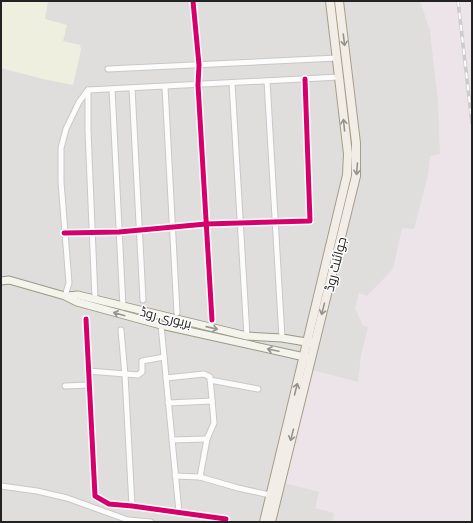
<svg xmlns="http://www.w3.org/2000/svg" width="473" height="523" font-family="Manrope,Cairo,sans-serif">
  <rect width="100%" height="100%" fill="#f0eeeb"/>
  <rect fill="#dfdedc" x="1" y="1" width="471" height="521"/>
  <path fill="#ede4e9" d="M420,1H472V522H333L334,513L315,508L319,492L277,481L304,368L358,382L361,356L368,327L363,326L355,308L359,293L367,296L393,269L402,228L414,229L428,175L430,156L440,154L438,101L432,50L430,31Z"/>
  <path fill="#efefdf" d="M1,1H48L45,19L67,25L63,41L80,45L81,50L73,85L43,79L1,68Z"/>
  <g fill="none" stroke-linecap="round" stroke-linejoin="round">
    <defs>
      <g id="minor">
        <path d="M193,1L199,65L198,85L212,320"/>
        <path d="M108,69L337,58"/>
        <path d="M267,81L282,338"/>
        <path d="M232,83L247,336"/>
        <path d="M165,87L177,313"/>
        <path d="M132,88L143,300"/>
        <path d="M112,89L123,307"/>
        <path d="M88,90L339,77"/>
        <path d="M88,91V131L95,299"/>
        <path d="M64,233L119,232L206,224L310,221L305,79"/>
        <path d="M65,296L69,283L61,182V148L66,129L79,102L88,90"/>
        <path d="M86,319L95,496L109,504L132,506L226,519"/>
        <path d="M161,325L179,512"/>
        <path d="M121,330L125,375L132,506"/>
        <path d="M88,371L138,375L142,372V361L164,357"/>
        <path d="M166,378L204,374L210,377L214,423L207,439L200,477"/>
        <path d="M210,380L258,389"/>
        <path d="M65,386L89,385"/>
        <path d="M168,403L212,401"/>
        <path d="M172,440L207,439"/>
        <path d="M175,476L200,477L238,488L270,495"/>
        <path d="M1,486L37,491L67,498L128,520L151,522"/>
      </g>
      <g id="secondary">
        <path d="M1,281L9,280L65,296L77,302L161,325L309,358"/>
        <path d="M67,296L78,295L247,336L282,338L312,343"/>
      </g>
      <g id="primary">
        <path d="M264,522L347,175L348,154L330,1"/>
        <path d="M271,522L356,176V143L339,1"/>
      </g>
    </defs>
    <use href="#minor" stroke="#c9c8c7" stroke-width="7"/>
    <use href="#secondary" stroke="#999a82" stroke-width="9"/>
    <use href="#primary" stroke="#a79c86" stroke-width="10"/>
    <use href="#minor" stroke="#fdfcfc" stroke-width="5"/>
    <use href="#secondary" stroke="#f4f4ed" stroke-width="7"/>
    <use href="#primary" stroke="#f3ede7" stroke-width="8"/>
    <defs>
      <path id="rail" d="M458,1L472,123"/>
    </defs>
    <use href="#rail" stroke="#ccc" stroke-width="3.5"/>
    <use href="#rail" stroke="#fff" stroke-width="2" stroke-dasharray="6" stroke-linecap="butt"/>
    <defs>
      <g id="cycleway">
        <path d="M193,1L199,65L198,85L212,320"/>
        <path d="M64,233L119,232L206,224L310,221L305,79"/>
        <path d="M86,319L95,496L109,504L132,506L226,519"/>
      </g>
    </defs>
    <use href="#cycleway" stroke="#fff" stroke-width="8"/>
    <use href="#cycleway" stroke="#d6006c" stroke-width="5"/>
  </g>
  <defs><path id="oneway-shaft" d="M-6 0H5M1.5-3L5.5 0L1.5 3" fill="none" stroke-width="1.6" stroke-linecap="round" stroke-linejoin="round"/></defs>
  <g stroke="#95928e">
    <use href="#oneway-shaft" transform="translate(344 40) rotate(83)"/>
    <use href="#oneway-shaft" transform="translate(344 125) rotate(-96)"/>
    <use href="#oneway-shaft" transform="translate(357 169) rotate(94)"/>
    <use href="#oneway-shaft" transform="translate(323 309) rotate(104)"/>
    <use href="#oneway-shaft" transform="translate(296 389) rotate(-76)"/>
    <use href="#oneway-shaft" transform="translate(292 435) rotate(104)"/>
  </g>
  <g stroke="#969692">
    <use href="#oneway-shaft" transform="translate(119 314) rotate(-164)"/>
    <use href="#oneway-shaft" transform="translate(212 328) rotate(13)"/>
    <use href="#oneway-shaft" transform="translate(273 350) rotate(-168)"/>
  </g>
  <g text-anchor="middle" dominant-baseline="central" stroke-width="3" stroke-linejoin="round" paint-order="stroke">
    <g font-size="13" fill="#222" stroke="#fff">
      <text transform="translate(335 264) rotate(-76)">جوائنٹ روڈ</text>
      <text transform="translate(166 317) rotate(14)">بریوری روڈ</text>
    </g>
  </g>
  <rect width="473" height="523" fill="none" stroke="#222222" stroke-width="4"/>
</svg>
